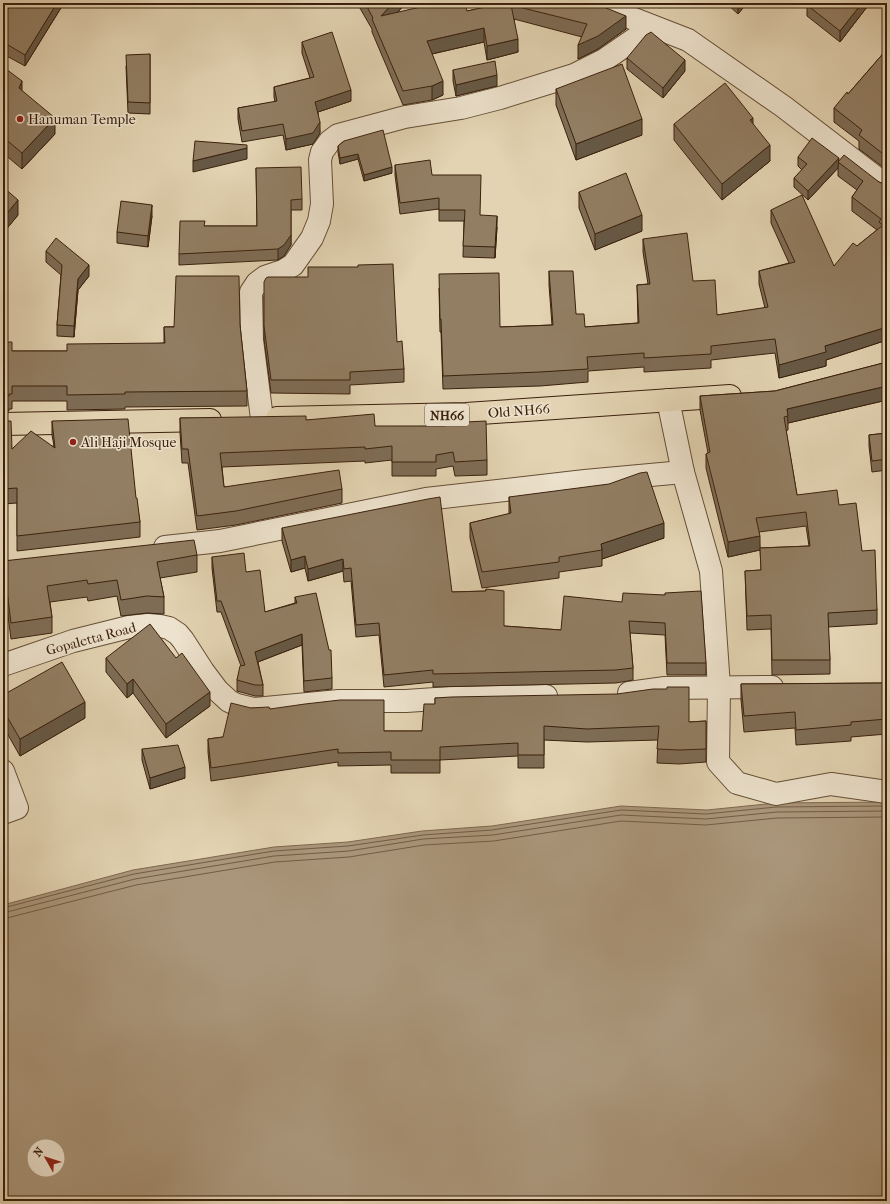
<svg xmlns="http://www.w3.org/2000/svg" width="890" height="1204" font-family="'IM FELL French Canon',serif">
  <rect width="100%" height="100%" fill="#e3d3b2"/>
  <filter id="stains"><feTurbulence type="fractalNoise" baseFrequency=".005" numOctaves="4"/><feColorMatrix values="0 0 0 0 .2 0 0 0 0 .09 0 0 0 0 .02 0 0 0 .5 -.17"/></filter>
  <radialGradient id="worn" r=".72"><stop offset=".6" stop-color="#630" stop-opacity="0"/><stop offset="1" stop-color="#630" stop-opacity=".3"/></radialGradient>
  <path fill="#aa967a" stroke="#7e674e" fill-rule="evenodd" d="M887,802V1201H3V905L133,870L274,847L348,842L422,831L492,826L621,806L707,810L776,803ZM34,1146H58V1170H34Z"/>
  <g fill="none" stroke-linecap="round" stroke-linejoin="round">
    <g stroke="#725c44" stroke-width="1">
      <path d="M3,908L134,874L274,851L348,846L423,835L492,830L621,810L706,814L776,807L887,806"/>
      <path d="M3,913L135,879L274,856L349,851L423,839L493,835L621,815L706,819L777,812L887,811"/>
      <path d="M3,919L136,885L275,862L349,857L424,845L494,841L621,821L706,825L777,818L887,817"/>
    </g>
    <defs>
      <g id="minor">
        <path d="M593,3L688,40L784,107L887,186"/>
        <path d="M668,400L683,472L711,571L719,687L718,762L737,783L776,794L831,784L887,792"/>
        <path d="M262,419L252,340L251,292L257,283L265,277L283,271L293,265L312,238L319,221L322,204L320,160L322,152L330,141L338,135L405,117L461,108L500,98L574,75L604,60L652,27"/>
        <path d="M165,547L220,541L426,499L585,481L683,472"/>
        <path d="M3,665L73,641L129,627L148,625L160,626L169,628L178,634L183,640L203,671L218,691L229,701L237,705L254,709L339,701H406L450,698L546,696"/>
        <path d="M629,693L665,688L772,687"/>
        <path d="M3,771L17,808L3,813"/>
      </g>
      <g id="major">
        <path d="M277,418L466,414L730,396"/>
        <path d="M3,424L210,420"/>
      </g>
    </defs>
    <use href="#minor" stroke="#654e36" stroke-width="24"/>
    <use href="#major" stroke="#3b210d" stroke-width="24"/>
    <use href="#minor" stroke="#ede2cd" stroke-width="22"/>
    <use href="#major" stroke="#e3d3b2" stroke-width="22"/>
  </g>
  <g fill="#7e6c55" stroke="#3b210d">
    <path d="M11,3H64L25,66L3,54V18Z"/>
    <path d="M357,3H406L397,13L467,11L505,3L626,29L598,49L578,59L582,37L514,19L518,52L487,60L484,42L432,54L443,95L432,100L403,105L372,32V29Z"/>
    <path d="M649,3H662L660,8Z"/>
    <path d="M726,3H747L738,14Z"/>
    <path d="M867,3V7L840,42L807,16V5Z"/>
    <path d="M302,42L351,101L318,112L320,133L313,144L286,150L283,135L242,142L238,119V108L275,102L274,97V87L310,78L302,53Z"/>
    <path d="M887,49V170L859,149V141L834,122V108L848,94Z"/>
    <path d="M150,54V114L128,113L126,66Z"/>
    <path d="M627,58L685,71L663,98L627,69Z"/>
    <path d="M453,70L497,86L456,96L453,81Z"/>
    <path d="M3,73L22,91L55,134L22,169L3,153Z"/>
    <path d="M556,89L642,135L576,160L556,105Z"/>
    <path d="M674,124H753L770,161L722,200L674,140Z"/>
    <path d="M344,141L392,173L364,181L358,159L340,164L338,152V146Z"/>
    <path d="M798,157L839,161L879,182L886,185L887,340L826,360V366L779,378L775,353L711,360V368L644,372V367L588,371V382L540,386L443,389L441,332H440L439,288L500,327L552,325L549,285V271L576,314L585,327L638,323L637,285L648,284L643,252V239L693,281L717,315L765,308L759,284V271L789,263L771,223V210L834,266L857,246L877,230L852,211V197L857,190L838,176V168L808,200L794,187V178L802,170L798,166Z"/>
    <path d="M395,165L432,175L480,215L497,227L495,258L463,257L464,221H439V209L400,214L395,175Z"/>
    <path d="M256,168L302,199V210H291V245L284,256L278,260L179,265V254L204,226H257Z"/>
    <path d="M3,187L18,215L4,232L3,231Z"/>
    <path d="M579,192L642,231L595,250L579,208Z"/>
    <path d="M152,216L148,247L117,243V232Z"/>
    <path d="M46,251L89,276L78,290L74,337L57,336V325L61,275L46,262Z"/>
    <path d="M264,296L397,342L404,369V382L350,385V394L271,393L264,339Z"/>
    <path d="M240,325L247,391V406L125,407V409L67,410V401H12V409H9V411L3,412V342L12,351H67L164,343V327Z"/>
    <path d="M887,362V400L788,423V430L786,431L797,495L839,505L862,551L877,610V624L828,627L830,660V674L772,675L771,629L747,630L745,571L761,570L760,548L809,546L806,526L759,532L760,550L728,557L706,468V454L708,453L700,410V396L775,391Z"/>
    <path d="M180,418L306,420L375,426L487,460V475L455,476L453,466L436,469V476H392V460L365,463V461L222,467L224,487L342,489V503L236,525L197,530L188,463H182L180,433Z"/>
    <path d="M3,421L12,449L54,446L52,435V421L136,498L140,522V537L17,551V503L3,504Z"/>
    <path d="M887,433V470L872,472L869,446V435Z"/>
    <path d="M509,497L664,538L602,559V566L559,572V578L482,588L470,538V523L509,514Z"/>
    <path d="M282,528L452,592L486,591V589L504,626L561,630L622,602L665,595L706,663V675H667L665,635L630,633L633,668V680L616,683L433,687V682L384,687L379,635L356,637L351,581L344,582L343,571L308,581L305,568L291,572L282,541Z"/>
    <path d="M197,555V572L160,578L164,597V614L147,613L121,616L117,596L88,601L87,597L50,602L52,617V633L11,639L7,608H3V561Z"/>
    <path d="M212,557L246,572L265,612L295,603V597L332,678V689L304,692L302,645L258,662L263,685V696H255L237,691V680L241,666L221,612H217L212,568Z"/>
    <path d="M106,658L210,706L166,738L133,693L127,698L106,672Z"/>
    <path d="M887,683V734L851,737V741L796,745L795,728L744,732L741,700V684Z"/>
    <path d="M3,695L85,718L20,756L3,726Z"/>
    <path d="M435,698L689,722L706,721V762L679,764L657,763L658,740L587,742L544,740V768H518V756L440,760V773H391V765L338,766V762L211,781L208,752V739L223,737L251,708L270,709L384,731H422L435,704Z"/>
    <path d="M142,749L185,778L150,789L142,760Z"/>
  </g>
  <g fill="#665845" stroke="#3b210d">
    <path d="M57,3H64L25,66V55Z"/>
    <path d="M393,3H406L381,30V16Z"/>
    <path d="M660,3H662L660,8Z"/>
    <path d="M738,3H747L738,14Z"/>
    <path d="M862,3H867V7L840,42V31Z"/>
    <path d="M626,16V29L598,49L578,59V45Z"/>
    <path d="M484,28V42L427,55V41Z"/>
    <path d="M518,39V52L487,60V46Z"/>
    <path d="M685,60V71L663,98V88Z"/>
    <path d="M497,75V86L456,96V85Z"/>
    <path d="M22,81V98L19,88Z"/>
    <path d="M443,81V95L432,100V86Z"/>
    <path d="M351,90V101L315,113V102Z"/>
    <path d="M55,118V134L22,169V153Z"/>
    <path d="M753,118V134L750,120Z"/>
    <path d="M642,119V135L576,160V144Z"/>
    <path d="M320,122V133L313,144L286,150V139Z"/>
    <path d="M770,145V161L722,200V184Z"/>
    <path d="M247,148V159L193,172V161Z"/>
    <path d="M358,154V159L340,164V158Z"/>
    <path d="M839,158L838,168L808,200V191Z"/>
    <path d="M392,167V173L364,181V175Z"/>
    <path d="M18,200V215L4,232V217Z"/>
    <path d="M152,205V216L148,247V236Z"/>
    <path d="M642,215V231L595,250V234Z"/>
    <path d="M497,216V227L495,258V247Z"/>
    <path d="M291,235V245L284,256L278,260V249Z"/>
    <path d="M89,265V276L78,290L74,337V326L78,279Z"/>
    <path d="M887,327V340L826,360V366L779,378V365L825,346Z"/>
    <path d="M887,386V400L788,423L787,409Z"/>
    <path d="M664,523V538L602,559V550L601,544Z"/>
    <path d="M760,536V550L728,557V542Z"/>
    <path d="M305,556V568L291,572V560Z"/>
    <path d="M343,559V571L308,581V569Z"/>
    <path d="M302,634V645L255,663V652Z"/>
    <path d="M133,679V693L127,698V684Z"/>
    <path d="M210,692V706L166,738V724Z"/>
    <path d="M85,702V718L20,756V739Z"/>
    <path d="M185,767V778L150,789V778Z"/>
  </g>
  <g fill="#927e63" stroke="#3b210d">
    <path d="M11,3H57L25,55L3,42V18Z"/>
    <path d="M365,3H393L381,16L438,3H465L467,11L505,3H594L626,16L598,36L578,45L587,24L511,5L518,39L487,46L484,28L427,41L443,81L432,86L403,91L372,19L373,18Z"/>
    <path d="M809,3H862L840,31L807,5Z"/>
    <path d="M332,32L351,90L315,102L320,122L313,133L286,139L283,124L242,131L238,108L277,101L274,87L314,77L302,42Z"/>
    <path d="M651,32L685,60L663,88L627,58L646,35Z"/>
    <path d="M887,49V102L886,103L887,104V157L859,135L862,130L834,108L847,92L848,94Z"/>
    <path d="M150,54V103L128,102L126,55Z"/>
    <path d="M495,61L497,75L456,85L453,70Z"/>
    <path d="M622,64L642,119L576,144L556,89Z"/>
    <path d="M6,69L22,81L19,88L55,118L22,153L3,137V73Z"/>
    <path d="M725,83L753,118L750,120L770,145L722,184L674,124Z"/>
    <path d="M383,130L392,167L364,175L358,154L340,158L338,146L344,141Z"/>
    <path d="M812,138L839,158L808,191L794,178L807,164L798,157Z"/>
    <path d="M195,141L247,145V148L193,161Z"/>
    <path d="M844,155L879,182L886,185H887V327L825,346L826,352L779,365L775,339L711,346V354L644,358V353L587,357L588,369L540,372L443,376L441,319H440L439,274L499,273L500,327L553,325L549,271H573L576,314H584L585,327L639,323L637,285L650,284L643,239L687,233L693,281L715,280L717,315L768,307L759,271L795,262L771,210L802,195L834,266L853,243L857,246L883,225L879,222L881,219L852,197L863,181L838,162Z"/>
    <path d="M430,160L432,175H481L480,215L497,216L495,247L463,246L465,210H439V198L400,203L395,165Z"/>
    <path d="M301,167L302,199L291,200V235L284,245L278,249L179,254L180,221H205L204,226H257L256,168Z"/>
    <path d="M626,173L642,215L595,234L579,192Z"/>
    <path d="M3,187L18,200L4,217L3,216Z"/>
    <path d="M121,201L152,205L148,236L117,232Z"/>
    <path d="M56,238L89,265L78,279L74,326L57,325L62,265L46,251Z"/>
    <path d="M393,264L397,342L402,341L404,369L350,372V380H271L264,326V282L266,278L268,277H308V267H358V265Z"/>
    <path d="M176,276H239L240,325L247,391L125,392V394L67,395V386H12V394H9V396L3,397V342H12V351H67V344L165,343L164,327H174Z"/>
    <path d="M887,362V386L787,409L788,416L784,417L797,495L837,490L839,505L856,503L862,551L875,550L877,610L828,613L830,660H772L771,615L747,616L745,571L761,570L760,548L810,546L806,512L756,518L760,536L728,542L706,454L710,452L700,396L775,391Z"/>
    <path d="M374,414L375,426H445V423L486,421L487,460L455,462L453,452L436,455V462H392V446L365,449V447L220,453L224,487L339,470L342,489L236,511L197,516L188,449H182L180,418L306,416V420Z"/>
    <path d="M128,419L136,498H137L140,522L17,536V488L3,489V421H11L12,449L31,431L55,448L52,421Z"/>
    <path d="M887,433V459L872,461L869,435Z"/>
    <path d="M647,472L664,523L601,544L602,550L559,557V562L482,572L470,523L511,513L509,497L609,484L640,473Z"/>
    <path d="M440,497L452,592L486,591V589L504,591V626L561,630L564,596L622,602L623,593L665,595V593L701,591L706,663H667L665,623L629,621L633,668L616,670L433,674V670L384,675L379,623L356,625L351,568L344,569L343,559L308,569L305,556L291,560L282,528L428,499Z"/>
    <path d="M194,540L197,555L157,562L164,597L147,596L121,600L117,580L88,584L87,580L47,586L52,617L11,623L7,591L3,592V561Z"/>
    <path d="M244,553L246,572L260,570L265,612L297,603L295,597L316,593L329,650H331L332,678L304,681L302,634L255,652L263,685H255L237,680L240,666L245,665L221,601H217L212,557Z"/>
    <path d="M150,624L176,658L182,653L210,692L166,724L133,679L127,684L106,658Z"/>
    <path d="M62,662L85,702L20,739L3,710V695Z"/>
    <path d="M887,683V719L851,722V725L796,730L795,712L744,716L741,684Z"/>
    <path d="M667,687H689V722L706,721V749L679,750L657,749L659,726L587,729L544,726V755H518V743L440,747V760H391V752L338,753V749L211,768L208,739L223,737L231,703L251,708L269,707L270,709L305,704L340,700H384V731H422L424,704H435V698L451,697L617,694L653,689H667Z"/>
    <path d="M178,745L185,767L150,778L142,749Z"/>
  </g>
  <g fill="#8f2418" stroke="#ede2cd" stroke-width="1.5">
    <circle cx="20" cy="119" r="4"/>
    <circle cx="73" cy="442" r="4"/>
  </g>
  <g text-anchor="middle" dominant-baseline="central" stroke-width="3" stroke-linejoin="round" paint-order="stroke">
    <rect fill="#ede2cd" stroke="#705b47" stroke-width="1" x="425" y="404" width="44" height="22" rx="3"/>
    <g font-size="13" font-weight="bold" fill="#3b210d">
      <text x="447" y="415">NH66</text>
    </g>
    <g font-size="14" fill="#3b210d" stroke="#ede2cd" text-anchor="start">
      <text x="28" y="119">Hanuman Temple</text>
      <text x="81" y="442">Ali Haji Mosque</text>
    </g>
    <g font-size="14" fill="#3b210d" stroke="#ede2cd">
      <text transform="translate(519 411) rotate(-4)">Old NH66</text>
      <text transform="translate(91 639) rotate(-15)">Gopaletta Road</text>
    </g>
  </g>
  <rect width="890" height="1204" fill="none" stroke="#e3d3b2" stroke-width="16"/>
  <rect x="4" y="4" width="882" height="1196" fill="none" stroke="#3b210d" stroke-width="2"/>
  <rect x="8" y="8" width="874" height="1188" fill="none" stroke="#3b210d"/>
  <g transform="translate(46 1158) rotate(309)"><circle r="19" fill="#ede2cd" stroke="#a69580"/>
  <path d="M0-3L7 15L0 10L-7 15Z" fill="#8f2418"/>
  <text y="-6" font-size="11" font-weight="bold" text-anchor="middle" fill="#3b210d">N</text>
  </g>
  <rect width="100%" height="100%" filter="url(#stains)"/>
  <rect width="100%" height="100%" fill="url(#worn)"/>
</svg>
